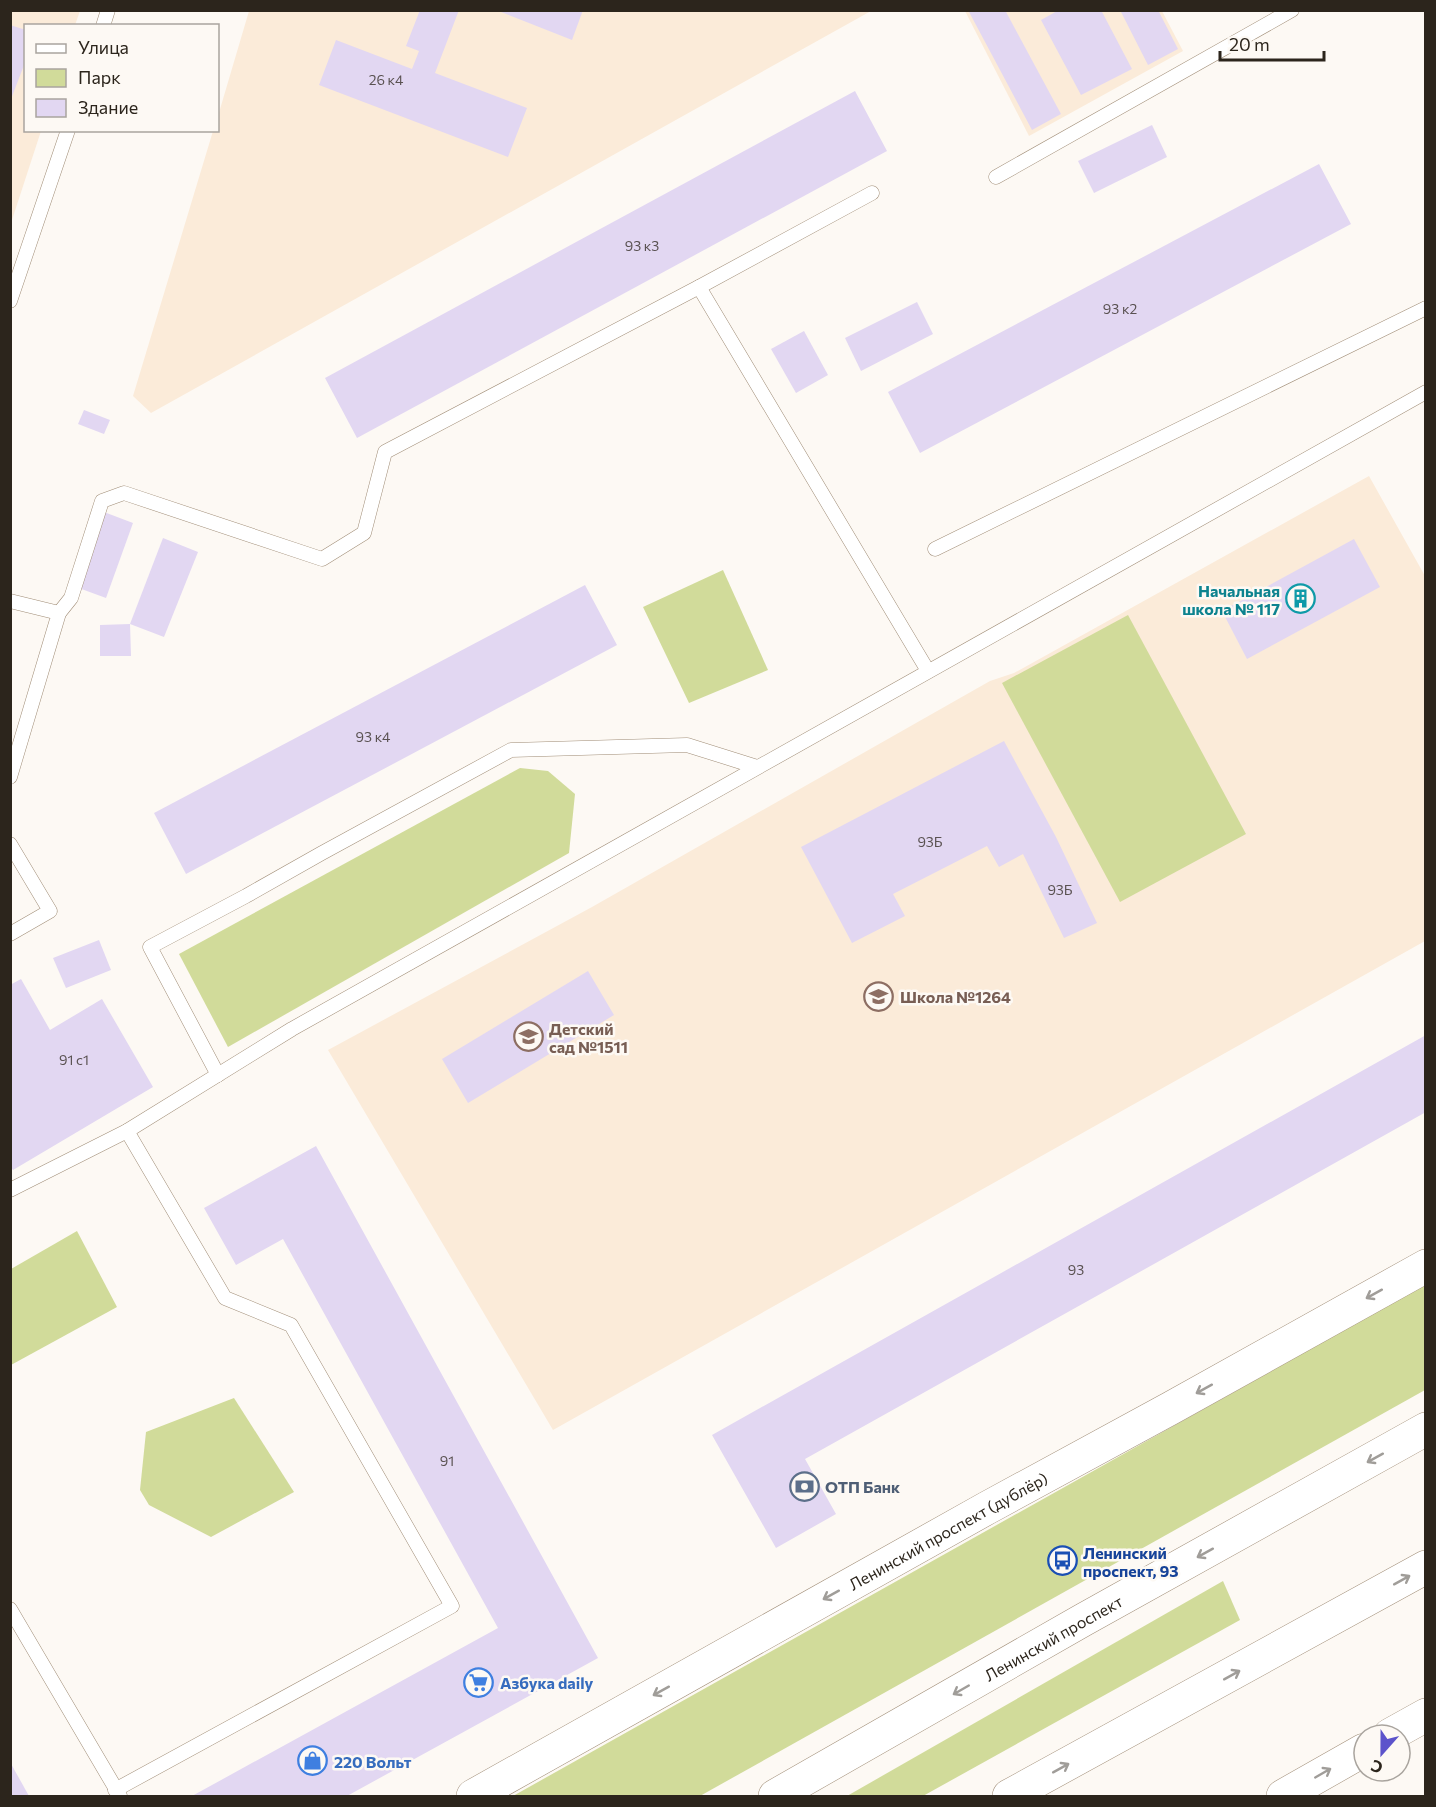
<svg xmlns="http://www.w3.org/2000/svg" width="1436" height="1807" font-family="Commissioner,sans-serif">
  <rect width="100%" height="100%" fill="#fdf9f4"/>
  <g fill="#fbebd9">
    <path d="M11,11H80L75,25L26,26V130L41,131L11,223Z"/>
    <path d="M249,11H871L151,413L133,396L213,131L218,130V116Z"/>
    <path d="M965,11H1162L1183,51L1029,136Z"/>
    <path d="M1369,476L1425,576V941L553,1430L328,1050L592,907L990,681L1014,673Z"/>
  </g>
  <g fill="#d1db9a">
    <path d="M723,570L768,670L689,703L643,607Z"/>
    <path d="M1128,615L1246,834L1120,902L1002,683Z"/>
    <path d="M520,768L548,771L575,794L569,853L228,1047L179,954Z"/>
    <path d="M77,1231L117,1307L11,1365V1269Z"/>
    <path d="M1425,1285V1390L700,1796H513Z"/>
    <path d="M234,1398L294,1492L211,1537L149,1505L140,1490L146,1432Z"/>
    <path d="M1223,1581L1240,1620L923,1796H847Z"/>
  </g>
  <g fill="#e2d7f2">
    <path d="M420,10H459L435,73L527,108L508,157L319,85L336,40L412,69L419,51L406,46Z"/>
    <path d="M496,10H583L572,40Z"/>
    <path d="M968,10H1005L1061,114L1032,130Z"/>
    <path d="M1059,10H1101L1132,69L1081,95L1041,20Z"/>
    <path d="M1120,10H1158L1178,49L1148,65Z"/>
    <path d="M10,25L26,30V60L11,99Z"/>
    <path d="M855,91L887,151L357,438L325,378Z"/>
    <path d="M1152,125L1167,157L1094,193L1078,161Z"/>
    <path d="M1319,164L1351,224L920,453L888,392Z"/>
    <path d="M917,302L933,334L861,371L845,338Z"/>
    <path d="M804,331L828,375L796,393L771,349Z"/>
    <path d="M84,410L110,420L104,434L78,424Z"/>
    <path d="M104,512L133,523L106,598L76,587Z"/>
    <path d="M163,538L198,552L164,637L130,624Z"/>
    <path d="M1354,539L1380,587L1247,659L1222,611Z"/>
    <path d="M585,585L617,645L186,874L154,813Z"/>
    <path d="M130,624L131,656H100V625Z"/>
    <path d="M1004,741L1056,837L1097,923L1064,938L1023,854L999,867L987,846L893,894L905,916L852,943L801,847Z"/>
    <path d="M99,940L111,970L66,988L53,958Z"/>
    <path d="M588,971L614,1015L468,1103L442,1059Z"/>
    <path d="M21,979L50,1030L102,999L153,1087L13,1170L10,1166V985Z"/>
    <path d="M1426,1035V1112L805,1459L836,1514L776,1548L712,1435Z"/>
    <path d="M316,1146L598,1658L347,1796H192L498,1628L283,1239L236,1265L204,1208Z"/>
    <path d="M10,1762L29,1796H10Z"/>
  </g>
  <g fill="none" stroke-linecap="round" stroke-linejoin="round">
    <defs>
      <g id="lane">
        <path d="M103,26L108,10"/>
        <path d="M996,177L1292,10"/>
        <path d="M699,287L928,671"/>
        <path d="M10,301L68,130"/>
        <path d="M935,549L1426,308"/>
        <path d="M10,601L59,613L10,777"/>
        <path d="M59,613L71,598L102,501L124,493L322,559L364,533L385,452L699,287L872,193"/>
        <path d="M10,844L50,911L10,934"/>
        <path d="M218,1075L150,947L246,896L322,853L511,750L687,745L757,767"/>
        <path d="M10,1190L127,1131L292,1029L1426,392"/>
        <path d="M10,1609L120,1796"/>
        <path d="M115,1790L452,1606L291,1325L225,1298L127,1131"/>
      </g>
      <g id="secondary">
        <path d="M1390,1735L1426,1715"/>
        <path id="s1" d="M473,1796L987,1508L1171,1408L1426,1266"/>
        <path d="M1283,1796L1364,1750"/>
      </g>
      <g id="primary">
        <path id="s2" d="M775,1796L1083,1620L1426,1429"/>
        <path d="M1009,1796L1426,1567"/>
      </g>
    </defs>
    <use href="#lane" stroke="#a18e78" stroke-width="15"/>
    <use href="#secondary" stroke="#a18e78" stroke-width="34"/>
    <use href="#primary" stroke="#a18e78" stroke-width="34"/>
    <use href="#lane" stroke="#fff" stroke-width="14"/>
    <use href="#secondary" stroke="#fff" stroke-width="33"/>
    <use href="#primary" stroke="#fff" stroke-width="33"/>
  </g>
  <defs><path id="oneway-shaft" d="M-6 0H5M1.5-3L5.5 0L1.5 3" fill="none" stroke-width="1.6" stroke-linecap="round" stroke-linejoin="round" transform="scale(1.5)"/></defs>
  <g stroke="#a09d99">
    <use href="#oneway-shaft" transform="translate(1374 1294) rotate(151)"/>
    <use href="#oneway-shaft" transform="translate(1204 1389) rotate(151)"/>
    <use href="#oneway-shaft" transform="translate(1375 1458) rotate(151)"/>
    <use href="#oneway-shaft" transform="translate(1205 1553) rotate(151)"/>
    <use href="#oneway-shaft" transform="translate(1402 1580) rotate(-29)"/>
    <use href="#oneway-shaft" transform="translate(831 1595) rotate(151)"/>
    <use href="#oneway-shaft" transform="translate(1232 1675) rotate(-29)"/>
    <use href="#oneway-shaft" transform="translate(961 1690) rotate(150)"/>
    <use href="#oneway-shaft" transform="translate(661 1691) rotate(151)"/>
    <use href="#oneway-shaft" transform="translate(1061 1768) rotate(-29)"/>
    <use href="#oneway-shaft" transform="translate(1323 1773) rotate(-30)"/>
  </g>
  <defs>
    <symbol id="building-ring" viewBox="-11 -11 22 22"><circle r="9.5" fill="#fdf9f4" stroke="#0f9aa8" stroke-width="1.5"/><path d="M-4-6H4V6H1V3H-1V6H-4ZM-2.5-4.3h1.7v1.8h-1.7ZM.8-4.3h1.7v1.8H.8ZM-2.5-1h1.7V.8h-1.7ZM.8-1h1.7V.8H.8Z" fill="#0f9aa8"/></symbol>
    <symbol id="school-ring" viewBox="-11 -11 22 22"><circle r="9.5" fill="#fdf9f4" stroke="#8d6e63" stroke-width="1.5"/><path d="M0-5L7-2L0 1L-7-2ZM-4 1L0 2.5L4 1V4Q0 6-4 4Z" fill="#8d6e63"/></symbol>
    <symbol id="bank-ring" viewBox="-11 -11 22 22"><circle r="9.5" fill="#fdf9f4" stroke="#5c6f8a" stroke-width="1.5"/><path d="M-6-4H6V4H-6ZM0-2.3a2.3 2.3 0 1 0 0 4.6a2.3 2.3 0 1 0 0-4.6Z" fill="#5c6f8a"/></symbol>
    <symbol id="bus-ring" viewBox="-11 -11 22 22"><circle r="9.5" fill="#fdf9f4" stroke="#1a4fb4" stroke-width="1.5"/><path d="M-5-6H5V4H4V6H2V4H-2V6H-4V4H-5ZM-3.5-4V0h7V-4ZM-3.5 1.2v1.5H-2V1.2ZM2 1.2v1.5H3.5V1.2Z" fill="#1a4fb4"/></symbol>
    <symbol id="supermarket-ring" viewBox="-11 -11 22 22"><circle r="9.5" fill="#fdf9f4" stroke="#3f7fe0" stroke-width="1.5"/><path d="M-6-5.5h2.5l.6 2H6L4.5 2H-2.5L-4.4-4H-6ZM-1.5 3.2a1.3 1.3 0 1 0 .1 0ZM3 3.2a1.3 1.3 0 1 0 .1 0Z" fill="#3f7fe0"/></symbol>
    <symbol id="shop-ring" viewBox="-11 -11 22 22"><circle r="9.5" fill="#fdf9f4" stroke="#3f7fe0" stroke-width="1.5"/><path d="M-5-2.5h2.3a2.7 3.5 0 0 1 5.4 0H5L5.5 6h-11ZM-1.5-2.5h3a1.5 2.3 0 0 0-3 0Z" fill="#3f7fe0"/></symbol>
  </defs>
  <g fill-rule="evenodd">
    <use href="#building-ring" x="1284" y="582" width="33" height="33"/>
    <use href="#school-ring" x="862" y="980" width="33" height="33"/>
    <use href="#school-ring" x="512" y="1020" width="33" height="33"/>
    <use href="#bank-ring" x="788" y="1470" width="33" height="33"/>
    <use href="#bus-ring" x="1046" y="1544" width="33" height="33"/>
    <use href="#supermarket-ring" x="462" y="1666" width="33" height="33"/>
    <use href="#shop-ring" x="296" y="1744" width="33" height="33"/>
  </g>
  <g text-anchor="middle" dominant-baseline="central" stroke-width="5" stroke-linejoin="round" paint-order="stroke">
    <g font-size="14" fill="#5a5252">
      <text x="386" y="79">26 к4</text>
      <text x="642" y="245">93 к3</text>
      <text x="1120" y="308">93 к2</text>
      <text x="373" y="736">93 к4</text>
      <text x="930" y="841">93Б</text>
      <text x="1060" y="889">93Б</text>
      <text x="74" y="1059">91 с1</text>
      <text x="1076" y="1269">93</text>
      <text x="447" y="1460">91</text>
    </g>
    <g font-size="16" font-weight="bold" fill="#0d838f" stroke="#fdf9f4" text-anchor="end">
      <text x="1280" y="590">Начальная<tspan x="1280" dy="18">школа № 117</tspan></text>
    </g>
    <g font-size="16" font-weight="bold" fill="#785e54" stroke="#fdf9f4" text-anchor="start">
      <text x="900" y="996">Школа №1264</text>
      <text x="549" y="1028">Детский<tspan x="549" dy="18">сад №1511</tspan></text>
    </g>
    <g font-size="16" font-weight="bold" fill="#4e5e75" stroke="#fdf9f4" text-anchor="start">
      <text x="825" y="1486">ОТП Банк</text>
    </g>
    <g font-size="16" fill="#2c251c" stroke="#fdf9f4">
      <text stroke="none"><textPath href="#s1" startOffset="544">Ленинский проспект (дублёр)</textPath></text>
      <text stroke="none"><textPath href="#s2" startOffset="320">Ленинский проспект</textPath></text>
    </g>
    <g font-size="16" font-weight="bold" fill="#164399" stroke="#fdf9f4" text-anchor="start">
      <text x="1083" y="1552">Ленинский<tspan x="1083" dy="18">проспект, 93</tspan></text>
    </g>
    <g font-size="16" font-weight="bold" fill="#366cbe" stroke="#fdf9f4" text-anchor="start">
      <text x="500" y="1682">Азбука daily</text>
      <text x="334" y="1761">220 Вольт</text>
    </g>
  </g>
  <rect width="1436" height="1807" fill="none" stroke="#2c251c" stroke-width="24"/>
  <rect x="24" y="24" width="195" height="108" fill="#fdf9f4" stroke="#a9a49e" stroke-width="1.5"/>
  <rect x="36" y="44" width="30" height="9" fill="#ffffff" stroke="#a9a49e" stroke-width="1.5"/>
  <text x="78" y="54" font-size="18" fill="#2c251c">Улица</text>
  <rect x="36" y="69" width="30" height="18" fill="#d1db9a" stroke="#a9a49e" stroke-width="1.5"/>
  <text x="78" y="84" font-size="18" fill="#2c251c">Парк</text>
  <rect x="36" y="99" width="30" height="18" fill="#e2d7f2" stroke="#a9a49e" stroke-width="1.5"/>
  <text x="78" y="114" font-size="18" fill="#2c251c">Здание</text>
  <g transform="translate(1382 1753) rotate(201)"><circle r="28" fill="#fdf9f4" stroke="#a9a49e" stroke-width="1.5"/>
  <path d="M0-4.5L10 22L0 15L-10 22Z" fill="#5c53cb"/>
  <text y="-9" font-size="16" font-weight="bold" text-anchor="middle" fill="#2c251c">С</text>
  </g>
  <path d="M1220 51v9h104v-9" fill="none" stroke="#2c251c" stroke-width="3"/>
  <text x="1229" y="51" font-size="18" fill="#2c251c" stroke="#fdf9f4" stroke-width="4.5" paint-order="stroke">20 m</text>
</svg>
